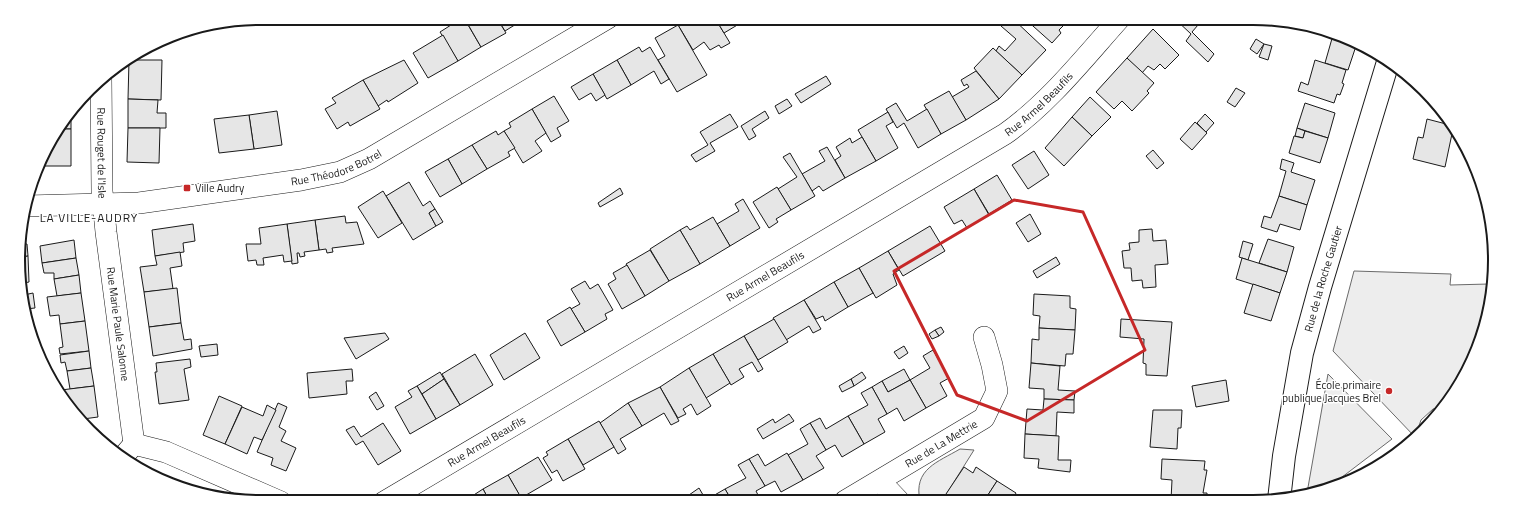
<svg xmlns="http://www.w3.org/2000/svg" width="1513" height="520" font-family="'Titillium Web',sans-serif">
  <rect width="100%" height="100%" fill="#fff"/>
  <g fill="#ededed" stroke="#6a6a6a">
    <path d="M1354,271L1451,274L1450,285L1489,284L1487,322L1462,381L1442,406L1433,409L1421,420L1415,437L1333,351Z"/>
    <path d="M1328,374L1392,439L1329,487L1307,493Z"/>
    <path d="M960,449L974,450L942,501H920C913,469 938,462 960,449Z"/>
  </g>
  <g fill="#e6e6e6" stroke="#1a1a1a">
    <path d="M462,18H464L481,47L458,61L440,32Z"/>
    <path d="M471,18H497L506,33L481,47L466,21Z"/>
    <path d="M497,18H526L505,31Z"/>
    <path d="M689,18H715L730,43L721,48L719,45L710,50L704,42L693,50L678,25Z"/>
    <path d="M715,18H749L724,33Z"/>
    <path d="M755,18H770L759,24Z"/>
    <path d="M1009,18H1012L1046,50L1022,75L996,51L999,46L1005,51L1016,39L1001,26Z"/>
    <path d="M1024,18H1067L1065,21L1067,22L1059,30L1061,33L1052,43Z"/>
    <path d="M1174,18H1204L1192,32L1214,54L1208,62L1186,41L1191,34Z"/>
    <path d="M678,25L707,75L677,92L658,60L665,56L655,38Z"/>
    <path d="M1153,29L1179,55L1165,69L1160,64L1154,70L1148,66L1142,73L1127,58Z"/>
    <path d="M443,35L458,61L428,78L413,53Z"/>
    <path d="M1333,35L1356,46L1348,70L1325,63Z"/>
    <path d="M1256,39L1264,44L1257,54L1250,49Z"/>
    <path d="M1264,44L1272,46L1268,60L1259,57Z"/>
    <path d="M639,47L642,52L650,47L669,79L661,84L654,71L631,85L617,60Z"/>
    <path d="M993,48L1022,75L999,99L974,68Z"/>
    <path d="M1127,58L1154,83L1147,91L1149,93L1132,111L1122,101L1114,109L1096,92Z"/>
    <path d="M129,60H162L161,100L128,99Z"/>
    <path d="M404,60L418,83L388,102L387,100L378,106L363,80Z"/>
    <path d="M617,60L631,85L607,99L593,74Z"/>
    <path d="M1315,60L1346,70L1342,83L1344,84L1340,95L1337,94L1334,103L1298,91L1301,82L1308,85Z"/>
    <path d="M976,71L999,99L966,120L952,97L969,87L967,84L964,86L961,80Z"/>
    <path d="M593,74L605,95L596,101L591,93L579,100L571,87Z"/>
    <path d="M826,76L831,84L801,103L795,94Z"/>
    <path d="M363,80L380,109L350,126L348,122L337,129L325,109L336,103L332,98Z"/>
    <path d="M1236,88L1245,93L1235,107L1227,102Z"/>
    <path d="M949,91L966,120L941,134L924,105Z"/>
    <path d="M554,96L569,121L557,128L561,136L551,142L532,109Z"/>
    <path d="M1090,97L1111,117L1092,136L1072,117Z"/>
    <path d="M128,99L158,100L157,113H166V128H128Z"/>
    <path d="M787,99L792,106L779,114L775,106Z"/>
    <path d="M896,103L907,121L927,109L941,134L918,148L904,123L897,128L886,109Z"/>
    <path d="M1305,103L1335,113L1328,138L1297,128Z"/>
    <path d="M532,109L546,133L535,141L542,151L523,163L504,131L511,127L509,123Z"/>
    <path d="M277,111L282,145L254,149L249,115Z"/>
    <path d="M765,111L769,118L752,129L756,136L749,140L741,126Z"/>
    <path d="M888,112L893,122L886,126L898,148L876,161L858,130Z"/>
    <path d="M730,114L738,127L710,143L715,151L696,162L691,155L708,145L700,132Z"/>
    <path d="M1205,114L1214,123L1206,132L1197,123Z"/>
    <path d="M249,115L254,149L219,153L214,119Z"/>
    <path d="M71,116V129H61Z"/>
    <path d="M1072,117L1092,136L1064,166L1045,148Z"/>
    <path d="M1427,119L1450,125L1453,129L1445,167L1413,159L1418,137L1423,138Z"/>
    <path d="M1195,122L1207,133L1192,150L1180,139Z"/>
    <path d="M128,128H160L159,163L127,162Z"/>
    <path d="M1297,128L1305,131L1303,138L1295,136Z"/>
    <path d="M61,129H71V166H44V152Z"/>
    <path d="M496,131L498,135L504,131L515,148L508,152L510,156L487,169L472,145Z"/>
    <path d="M1305,131L1328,138L1320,163L1289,153L1294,136L1303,138Z"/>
    <path d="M862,137L876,161L845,178L835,160L841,156L836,147L850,138L852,143Z"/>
    <path d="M472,145L487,169L462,184L448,159Z"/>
    <path d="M827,147L845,178L823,191L819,186L812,191L802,174L825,161L819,151Z"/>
    <path d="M1153,150L1164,163L1157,169L1146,156Z"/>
    <path d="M1034,151L1049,175L1028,189L1012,165Z"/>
    <path d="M790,153L815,196L791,210L778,189L797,177L783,157Z"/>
    <path d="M448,159L462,184L440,197L425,172Z"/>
    <path d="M1282,159L1294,163L1291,172L1315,180L1307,205L1279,196L1286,171L1280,169Z"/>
    <path d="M997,175L1012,200L989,214L974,189Z"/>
    <path d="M409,182L423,206L430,201L435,209L429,213L436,226L413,240L386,196Z"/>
    <path d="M777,187L791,210L776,219L778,222L769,228L753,202Z"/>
    <path d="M620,188L623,194L600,207L598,203Z"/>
    <path d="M974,189L989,215L967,228L962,220L954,224L944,207Z"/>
    <path d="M383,191L402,223L378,238L358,207Z"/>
    <path d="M1279,196L1307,205L1300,230L1280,224L1277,232L1261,227L1264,216L1271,218Z"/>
    <path d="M743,199L760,228L730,246L717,224L739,211L735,204Z"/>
    <path d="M435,209L443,222L436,226L429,213Z"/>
    <path d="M1030,214L1041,234L1028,242L1016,223Z"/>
    <path d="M345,216L346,223L357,222L364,244L332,248L333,252L327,253L326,249L319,250L315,220Z"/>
    <path d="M713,217L730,246L700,264L680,230L687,226L690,230Z"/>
    <path d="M315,220L319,250L304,252L305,256L300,257L299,253H297L298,263L292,264L287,224Z"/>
    <path d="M193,224L195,241L183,243L184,252L155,256L152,230Z"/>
    <path d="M287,224L292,261L284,262L283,255L263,258L264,265H257L256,260L248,261L246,244H261L259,228Z"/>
    <path d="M930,226L945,251L903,276L888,251Z"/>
    <path d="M1152,229L1153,241L1166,240L1168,264L1155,265L1156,287L1143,288L1142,280L1132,281L1131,268H1124L1122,251L1130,250L1129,243L1139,242V230Z"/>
    <path d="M680,230L700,264L669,281L650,249Z"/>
    <path d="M1268,239L1294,247L1287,272L1259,263Z"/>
    <path d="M74,240L76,258L42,263L40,246Z"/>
    <path d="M1243,241L1253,244L1248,260L1239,257Z"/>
    <path d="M21,244H27L28,256L22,257Z"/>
    <path d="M650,250L669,281L645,296L626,264Z"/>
    <path d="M888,251L899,270L893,274L897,285L876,298L859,268Z"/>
    <path d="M180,252L182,266L170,268L173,289L144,292L140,267L157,265L155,256Z"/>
    <path d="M28,256L29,282L24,283L22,257Z"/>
    <path d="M1056,257L1060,264L1037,278L1033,271Z"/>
    <path d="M76,258L79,275L54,279V273H44L42,263Z"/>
    <path d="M1242,258L1287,272L1280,293L1236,279Z"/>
    <path d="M627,265L645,296L622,309L608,284L616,279L613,273Z"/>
    <path d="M859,268L873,293L848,307L834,282Z"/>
    <path d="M79,275L81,293L57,296L54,279Z"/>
    <path d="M585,281L590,289L598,284L613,310L605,314L607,319L585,332L571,309L580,304L571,289Z"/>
    <path d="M834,282L848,307L825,321L823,316L816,319L804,300Z"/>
    <path d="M1253,284L1280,293L1271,321L1244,313Z"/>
    <path d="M177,288L181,323L149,327L144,292Z"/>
    <path d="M33,293L35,308L25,309L24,295Z"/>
    <path d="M81,293L85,321L60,324L59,315L50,316L47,297Z"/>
    <path d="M1034,294L1070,296V308L1076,309L1075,330L1039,328L1040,316L1033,315Z"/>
    <path d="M804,300L821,329L813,333L809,326L786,340L773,318Z"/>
    <path d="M570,307L585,332L561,346L547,321Z"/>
    <path d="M774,319L788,342L758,360L744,336Z"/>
    <path d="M1121,319L1172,322L1167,376L1146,375V364L1143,363L1144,339L1120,337Z"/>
    <path d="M85,321L89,351L60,354L59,348L63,347L60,324Z"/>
    <path d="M181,323L184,340L191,339L192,349L153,356L149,327Z"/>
    <path d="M941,327L944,332L939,336L935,330Z"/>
    <path d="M1039,328L1075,330L1073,354H1066L1065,366L1031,363L1032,339L1039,340Z"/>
    <path d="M935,330L939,336L932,339L929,334Z"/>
    <path d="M385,333L389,339L356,359L344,338Z"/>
    <path d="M525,333L540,358L504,380L490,355Z"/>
    <path d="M744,336L763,369L758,372L752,362L739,369L744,377L731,385L713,354Z"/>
    <path d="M217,344L218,355L201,357L199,346Z"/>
    <path d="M904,346L908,353L899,359L894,352Z"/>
    <path d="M933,350L949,378L940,383L947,396L926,408L910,380L930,368L923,356Z"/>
    <path d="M89,351L91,368L67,371L65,362L61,363L60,355Z"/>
    <path d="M475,354L493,385L460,405L442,374Z"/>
    <path d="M713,354L730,383L706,398L689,368Z"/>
    <path d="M190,359L191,367L184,369L189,400L159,404L155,372H157L156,363Z"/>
    <path d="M1031,363L1060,366L1058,390L1075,391L1074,400L1044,399V389L1029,388Z"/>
    <path d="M91,368L94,386L70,389L67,371Z"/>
    <path d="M689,368L711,406L697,415L691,404L683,409L686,414L678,418L660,387Z"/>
    <path d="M352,369L353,381H346L347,394L309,398L307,373Z"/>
    <path d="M904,369L910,380L888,392L882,381Z"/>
    <path d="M440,372L444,379L422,394L417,386Z"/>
    <path d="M862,372L866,378L854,386L851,379Z"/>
    <path d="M444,379L460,405L436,419L422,394Z"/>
    <path d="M851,379L854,386L842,392L839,386Z"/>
    <path d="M910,380L926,408L904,421L897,408L887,414L872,387L882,381L888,392Z"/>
    <path d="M1226,380L1229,401L1196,407L1192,386Z"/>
    <path d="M94,386L98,417L83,419L71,407L70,398L64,399L62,397L61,390Z"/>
    <path d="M417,386L436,419L410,434L395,407L412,397L408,391Z"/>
    <path d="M660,387L679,421L671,425L664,413L642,426L628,403Z"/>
    <path d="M872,387L887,414L878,419L885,432L864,444L848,416L868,405L861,393Z"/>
    <path d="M376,392L384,406L377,410L369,397Z"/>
    <path d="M219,396L242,406L225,444L203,435Z"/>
    <path d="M1044,399L1074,400V413L1057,412L1056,436L1025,434L1027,409L1043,410Z"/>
    <path d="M278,403L287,407L279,427L286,431L281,441L296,448L286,471L271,465L273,458L257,452Z"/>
    <path d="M628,403L642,426L620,439L626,449L618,454L600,423Z"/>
    <path d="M267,405L276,410L262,440L254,437L247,454L225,444L242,407L263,416Z"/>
    <path d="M1153,410H1182L1181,428H1178L1177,449L1150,447Z"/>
    <path d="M789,414L794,421L763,439L757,429L773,419L775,423Z"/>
    <path d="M848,416L864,444L842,457L835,445L826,450L810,423L820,418L826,429Z"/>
    <path d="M599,421L614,447L583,465L568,439Z"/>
    <path d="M383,423L401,451L378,465L363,441L356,445L346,430L354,426L361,437Z"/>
    <path d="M810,423L826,450L816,456L824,468L803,480L788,455L808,444L800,429Z"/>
    <path d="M1025,434L1059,436L1058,460H1071L1070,472L1038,468L1039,459L1024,458Z"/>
    <path d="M568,439L585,469L563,481L557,470L552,473L543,458L548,455L546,452Z"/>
    <path d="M787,453L803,480L781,492L775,481L765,486L749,459L758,454L765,466Z"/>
    <path d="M538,457L552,480L521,498L508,475Z"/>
    <path d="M749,459L765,486L756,491L761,501H732L725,489L746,478L738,465Z"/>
    <path d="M1162,459L1205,461L1204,470H1207L1203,493H1207V500H1171L1172,480L1161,479Z"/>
    <path d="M964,467L973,473L976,467L997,481L984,501H949L944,497Z"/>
    <path d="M508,475L523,501L490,502L483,489Z"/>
    <path d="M997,481L1016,493L1013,499L1015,500L984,501Z"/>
    <path d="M699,488L706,500L725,489L732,501H693L689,495Z"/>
    <path d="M483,489L490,502H463Z"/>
    <path d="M689,495L693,501H681L680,500Z"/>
  </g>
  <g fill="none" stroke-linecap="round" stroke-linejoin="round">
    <defs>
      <g id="minor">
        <path id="s1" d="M101,77L102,191L106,232L134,444"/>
        <path id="s2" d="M27,206L139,203L301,180L340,172L369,159L608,18"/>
        <path d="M134,444L166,452L281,502"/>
        <path d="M122,458L134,444"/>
        <path d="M880,481L899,501"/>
        <path id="s3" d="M845,501L984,418L997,391L992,365L984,337"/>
        <path id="s4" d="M384,502L1005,134C1049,103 1084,58 1120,18"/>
      </g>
      <g id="tertiary">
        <path id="s5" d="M1279,500L1284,456L1302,353L1320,287L1388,62"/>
      </g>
    </defs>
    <use href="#minor" stroke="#1a1a1a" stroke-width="22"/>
    <use href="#tertiary" stroke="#1a1a1a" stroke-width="24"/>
    <use href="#minor" stroke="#fff" stroke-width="21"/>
    <use href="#tertiary" stroke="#fff" stroke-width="22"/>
  </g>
  <path fill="none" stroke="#c62828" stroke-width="3" stroke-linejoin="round" d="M1014,200L1083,212L1145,350L1027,421L957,395L894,271Z"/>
  <g fill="#c62828" stroke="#fff" stroke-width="1.5">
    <rect x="183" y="184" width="8" height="8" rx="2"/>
    <circle cx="1389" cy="391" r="4"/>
  </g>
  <g text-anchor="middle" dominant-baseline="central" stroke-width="3" stroke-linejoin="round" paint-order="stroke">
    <g font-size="11" fill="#1a1a1a" stroke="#fff">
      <text stroke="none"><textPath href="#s4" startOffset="767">Rue Armel Beaufils</textPath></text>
      <text stroke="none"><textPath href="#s1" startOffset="76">Rue Rouget de l'Isle</textPath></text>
      <text stroke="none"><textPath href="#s2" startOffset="313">Rue Théodore Botrel</textPath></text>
      <text stroke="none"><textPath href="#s4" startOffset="443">Rue Armel Beaufils</textPath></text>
      <text stroke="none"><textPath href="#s5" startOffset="226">Rue de la Roche Gautier</textPath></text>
      <text stroke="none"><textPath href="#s1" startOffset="248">Rue Marie Paule Salonne</textPath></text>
      <text stroke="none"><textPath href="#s4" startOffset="119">Rue Armel Beaufils</textPath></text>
      <text stroke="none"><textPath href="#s3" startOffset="112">Rue de La Mettrie</textPath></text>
    </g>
    <g font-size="11" fill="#1a1a1a" stroke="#fff" text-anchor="start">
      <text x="195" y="188">Ville Audry</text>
      <text x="1381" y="385" text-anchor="end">École primaire<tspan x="1381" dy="13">publique Jacques Brel</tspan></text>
    </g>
    <g font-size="12" letter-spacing="1" fill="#1a1a1a" stroke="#fff">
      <text x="89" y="217">LA VILLE-AUDRY</text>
    </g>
  </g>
  <path d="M0 0H1513V520H0ZM260 25H1253A235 235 0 0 1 1488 260V260A235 235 0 0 1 1253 495H260A235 235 0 0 1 25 260V260A235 235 0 0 1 260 25Z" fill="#fff" fill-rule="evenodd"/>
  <path fill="none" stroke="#1a1a1a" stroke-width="2" d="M260 25H1253A235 235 0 0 1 1488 260V260A235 235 0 0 1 1253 495H260A235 235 0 0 1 25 260V260A235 235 0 0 1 260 25Z"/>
</svg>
